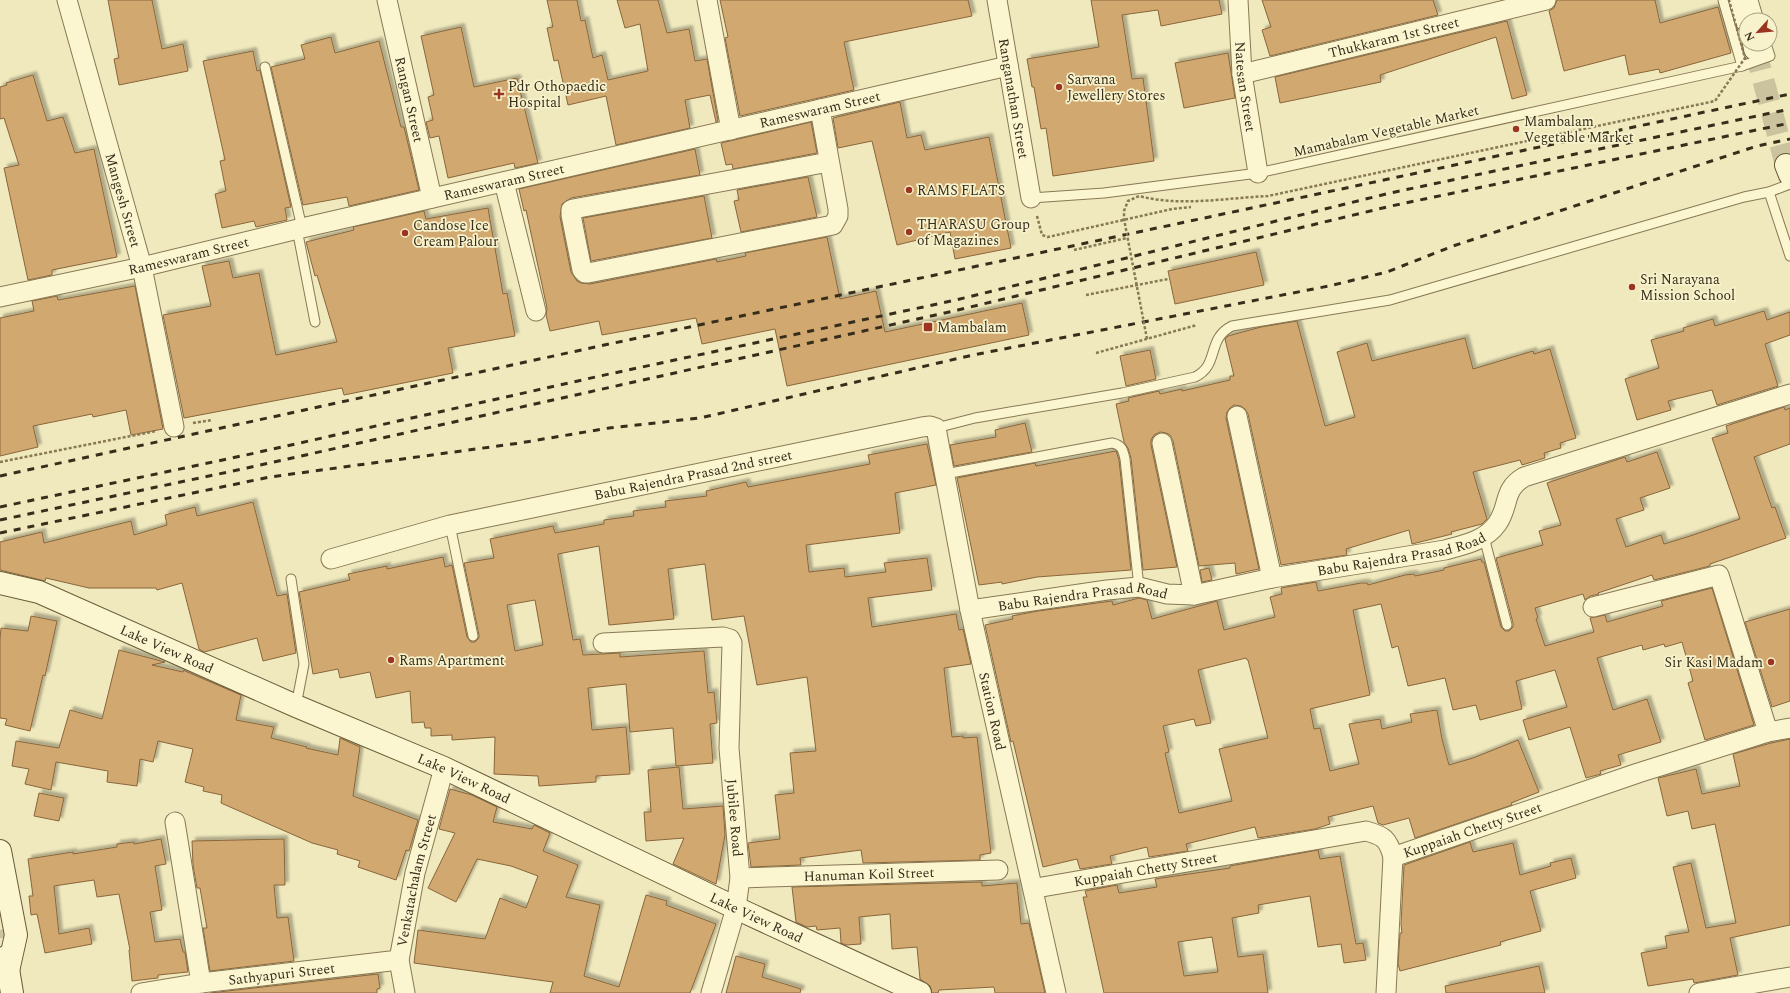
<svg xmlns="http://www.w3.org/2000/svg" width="1790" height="993" font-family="Spectral,serif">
  <defs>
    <filter id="shadow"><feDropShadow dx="3.5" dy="-3.5" stdDeviation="1" flood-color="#0004"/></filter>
  </defs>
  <rect width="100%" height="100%" fill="#f0e9bd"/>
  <g fill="#d0a870" stroke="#89663a" fill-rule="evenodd" filter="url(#shadow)">
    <path d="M108,0H152L162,49L183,44L188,71L119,85L114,59L119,58Z"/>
    <path d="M547,0H577L581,21L585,20L593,58L602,55L608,80L648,71L640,24L625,28L617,0H658L667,33L689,29L695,61L707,59L718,121L716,122L710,95L685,100L690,128L616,145L606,96L568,105L558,60L554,61L547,28L553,27Z"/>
    <path d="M720,0H968L972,16L844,42L854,90L740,116L725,38L728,37Z"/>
    <path d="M1091,0H1219L1222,14L1161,26L1158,10L1122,15L1132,79L1143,78L1154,161L1053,176L1046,128L1041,129L1034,87H1032L1027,59L1099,47Z"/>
    <path d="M1262,0H1433L1438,15L1270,56L1262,30L1271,27Z"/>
    <path d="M1557,0H1655L1660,23L1718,7L1731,53L1660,73L1659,69L1629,75L1625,55L1564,71L1549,11L1554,8Z"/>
    <path d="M1507,21L1527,95L1512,99L1496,37L1380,75L1381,82L1280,103L1275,77Z"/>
    <path d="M461,27L474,87L517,78L538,163L515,168L514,163L448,178L439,136L430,138L426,122L433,120L428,97L434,95L421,36Z"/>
    <path d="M331,37L335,53L379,41L401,127H404L419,190L349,206L347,197L303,205L271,67L305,59L301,45Z"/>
    <path d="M253,51L257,71L260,70L291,207L285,208L287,220L256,227L254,221L222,228L215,194L226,191L220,161L225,160L203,61Z"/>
    <path d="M1228,53L1235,98L1184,108L1175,63Z"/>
    <path d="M33,75L47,121L63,117L75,153L94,149L117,257L52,270V275L28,280L4,168L19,165L4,118L0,119V87L7,85L6,83Z"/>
    <path d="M900,102L907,138L921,135L925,150L989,137L1011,248L955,259L950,232L897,245L872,141L838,148L833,118Z"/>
    <path d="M811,122L817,153L733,169L732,164L726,165L721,143Z"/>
    <path d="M695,149L700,175L571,198L562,204L560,217L571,272L577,281L581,283L590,284L716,259L717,262L746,256L745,253L827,237L840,299L876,291L885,332L1022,303L1029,335L787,386L775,329L702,344L696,318L602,335L599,321L550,331L546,315L547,308L526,210L524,211L519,189Z"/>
    <path d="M808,177L817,217L741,232L734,201L739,200L737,190Z"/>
    <path d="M704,196L712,238L591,261L583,218Z"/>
    <path d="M488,208L503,294L507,293L515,336L448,348L453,373L344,395L342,388L184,418L163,315L211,306L202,266L229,261L233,278L259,273L276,355L337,342L317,275L315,276L306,242L354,230L353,227L424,211L426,219Z"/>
    <path d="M1256,252L1264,285L1175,304L1168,271Z"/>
    <path d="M135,286L163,429L131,435L126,410L93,417L92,414L33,426L38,447L0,456V318L34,311L32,301L57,296L58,300Z"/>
    <path d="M1764,311L1767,320L1790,312V335L1765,344L1778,386L1717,405L1712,390L1668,401L1671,410L1637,420L1625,379L1659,368L1651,340L1684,331L1683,328L1713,319L1715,326Z"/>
    <path d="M1297,321L1325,426L1355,417L1337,352L1367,343L1372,361L1465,338L1473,369L1533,351L1534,354L1550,349L1576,438L1560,443L1561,448L1544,453L1545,458L1522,465L1520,460L1473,472L1487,519L1482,524L1451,532L1452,534L1412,544L1409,530L1346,549L1347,555L1281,565L1248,414L1245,409L1241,406L1234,405L1230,408L1227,412L1226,418L1259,569L1236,574L1235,563L1199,566L1173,441L1170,435L1166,433L1160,432L1154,435L1151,440V445L1177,567L1143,570L1131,458L1128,448L1124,442L1116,404L1129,401L1128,398L1159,391L1160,394L1182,389V391L1230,380V376H1234L1225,339L1228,336L1261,327Z"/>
    <path d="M1150,350L1156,379L1126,386L1120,356Z"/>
    <path d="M1784,407L1785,410L1790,408V444L1754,457L1772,508L1775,507L1786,538L1710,564V566L1654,580L1652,575L1598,593L1599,594L1590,596L1585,600L1583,594L1535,608L1538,618L1536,619L1545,646L1594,632L1590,618L1605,615L1607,622L1663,606L1661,601L1712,588L1754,725L1705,740L1688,683L1693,681L1682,642L1665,647L1664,644L1643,650L1642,645L1597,658L1613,710L1647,699L1661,742L1618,755L1621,765L1600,771L1601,774L1586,778L1570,727L1529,740L1523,720L1567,707L1555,670L1516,681L1522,709L1480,720L1476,705L1453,710L1445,678L1408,686L1398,646L1392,648L1381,604L1353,610L1370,695L1310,709L1314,729L1320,728L1330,771L1359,764L1349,724L1380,719L1382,729L1412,722L1410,714L1437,710L1442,739L1449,765L1473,758L1518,740L1539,792L1511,803L1512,805L1415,838L1409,818L1383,825L1378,823L1373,806L1328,817L1330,824L1315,829L1258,838L1255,827L1186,844L1188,851L1149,857L1147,847L1110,856L1112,864L1080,869L1077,859L1043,867L1013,741L1011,742L985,625L1013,619L1012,616L1038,611L1112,601L1113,605L1139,598L1147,600L1152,619L1217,601L1224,630L1275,617L1270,597L1282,594L1281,588L1316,582L1318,591L1361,583H1367L1368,585L1405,575L1414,574L1415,576L1444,570V568L1481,559L1482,562H1484L1501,627L1505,631H1509L1513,627V623L1496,558L1543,545L1539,531L1561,525L1547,483L1625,457L1627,462L1657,452L1670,488L1640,498L1644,510L1616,519L1626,547L1661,535L1664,544L1690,536L1740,519L1712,438L1728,433L1726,426ZM1246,658L1247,660H1248L1268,738L1219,749L1232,801L1179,813L1165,753L1169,752L1163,726L1194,719L1196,726L1211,723L1198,670Z"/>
    <path d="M1025,423L1032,452L954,466L950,445L996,437L995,430Z"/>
    <path d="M927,444L936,485L895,493L900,533L806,545L809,572L844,568L845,577L886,572L884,563L927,558L932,590L868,598L872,627L956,614L959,630L963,629L971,664L944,668L952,737L963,736V738L977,737L991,853L980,855V860L863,863L861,850L800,858L801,865L751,867L748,843L780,839L775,795L794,793L790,753L816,751L807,677L757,685L744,616L712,620L705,564L668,569L674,619L609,625L599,546L558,554V557L573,640L580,639L583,655L620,653V657L704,651L708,693L714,692L717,723L710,724L713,763L676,766L673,728L630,732L626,684L588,688L592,730L626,727L630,774L596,776V782L539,786L538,776L494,774L495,737L452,740V735L431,736V728H425L424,722L412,723L410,691L376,698L370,672L340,678L338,669L313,674L299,592L350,580L348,574L387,566V569L443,557L445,567L452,565L467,637L471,642H475L479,638V635L464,563L494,558L490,539L553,526L555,533L604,524V520L634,516L633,511L666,507L665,501L707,496L706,491L746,482L748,487L870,464L868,455ZM535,600L543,645L515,651L507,605Z"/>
    <path d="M1116,451L1119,460L1131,570L1037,577L1002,584V582L979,585L957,478L1035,463L1036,466Z"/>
    <path d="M253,502L277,596L287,594L296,653L263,661L257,638L204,652L199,649L182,583L157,590L156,588H89L46,578L45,581L0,570V542L42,532L44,543L131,521L134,535L167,525L165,515L195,507L197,516Z"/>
    <path d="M1209,568L1212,580L1202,582L1200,570Z"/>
    <path d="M1790,609V701L1772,707L1745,622Z"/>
    <path d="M31,616L57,621L45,676L43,675L30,731L5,725L7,719L0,718V640L1,628L28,631Z"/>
    <path d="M119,650L165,662L152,665L183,672L184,670L185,671L241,695L236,720L274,727L271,738L307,747L306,748L338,755L340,738L360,747L353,796L418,820L409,851L406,850L396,880L358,867L360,861L337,854L338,850L312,843L221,803L222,795L203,791L204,787L185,782L193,749L158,741L153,762L140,759L137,786L107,782L108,771L56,762L51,790L25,784L29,769L12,766L16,741L59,748L70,710L102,719Z"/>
    <path d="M1790,739V925L1730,938L1738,975L1694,983L1693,979L1648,986L1641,953L1667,948L1665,936L1689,932L1673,867L1691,863L1706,928L1736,923L1715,824L1692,829L1688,811L1667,816L1658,778L1696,769L1702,794L1740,786L1733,754L1771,743Z"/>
    <path d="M679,767L683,809L723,806L725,835L716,884L673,864L684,838L646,841L644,812H651L648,770Z"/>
    <path d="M450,789L472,795L497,807L493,822L532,829L534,825L550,833L543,851L578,865L566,897L600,905L584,976L619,987L646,895L667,901L666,905L716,924L690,993H550L553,982L414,963L418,930L485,939L500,898L526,908L538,876L511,866L477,859L456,902L428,888L455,833L439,829Z"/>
    <path d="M39,793L64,798L59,821L34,816Z"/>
    <path d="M161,839L166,864L155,866L162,910L150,912L155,942L180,939L183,952H185L188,972L158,975V978L132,981L129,950H130L119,894L97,897L94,880L54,886L59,934L89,928L92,944L45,953L37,914L31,915L29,896H33L28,859L73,852V854L117,847V844L134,842V844Z"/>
    <path d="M284,839L285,885H274L277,918L288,917L294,961L210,971L203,928H207L200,888H197L193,865L192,841Z"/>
    <path d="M1470,842L1473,852L1513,843L1520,875L1551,866L1550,863L1571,858L1576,878L1530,891L1541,931L1500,942L1501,945L1400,971L1398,964L1400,933H1402L1401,924L1404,865Z"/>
    <path d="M1318,850L1320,859L1340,856L1356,944L1363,943L1366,960L1344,963L1341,944L1318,947L1310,896L1258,905L1259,913L1232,918L1238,957L1263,954L1268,993H1104L1083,897H1087L1085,891L1117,885L1119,893L1157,887L1155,879L1230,868V866ZM1212,937L1218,972L1184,976L1178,942Z"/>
    <path d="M982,882V886L1017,883L1021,924L1029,923L1045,993H995L994,987L939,990L938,993H932L930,986L920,979L917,947L892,949L890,914L859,917L861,944L846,945L841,943L840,928L817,930L816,926L807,927L796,922L792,887Z"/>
    <path d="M736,956L765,964L762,977L801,989L800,993H726Z"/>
    <path d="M1539,966L1545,993H1446L1445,986Z"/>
    <path d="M378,974L380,988L377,989V993H210Z"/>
  </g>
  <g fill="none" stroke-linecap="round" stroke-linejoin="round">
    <g stroke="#cbc39d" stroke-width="22" stroke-dasharray="22 11" stroke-linecap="butt">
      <path d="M1755,49L1786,165"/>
      <path d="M0,930L2,938"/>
    </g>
    <defs>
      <g id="lane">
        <path d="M1723,0L1742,66L1770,56L1766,44"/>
        <path d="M1753,0L1759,20"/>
        <path d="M265,67L302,228"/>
        <path d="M1769,192L1790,256"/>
        <path d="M1031,198L1104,193L1258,173L1742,66"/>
        <path d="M297,229L315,322"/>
        <path d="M936,428L975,418L1122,393L1195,377C1220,365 1206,339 1232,326L1390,300L1744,197L1769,192L1790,184"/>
        <path d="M945,474L1112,443C1122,445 1123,450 1125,459L1139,587"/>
        <path d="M450,525L473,636"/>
        <path d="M1484,537L1507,625"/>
        <path d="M291,579L304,664L296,706"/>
      </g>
      <g id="street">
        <path id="s1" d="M67,0L142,267L174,427"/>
        <path id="s2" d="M387,0L432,198"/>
        <path d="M707,0L731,130"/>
        <path id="s3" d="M997,0L1031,198"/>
        <path id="s4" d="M1238,0L1242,74L1258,173"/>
        <path id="s5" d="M1242,74L1546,0"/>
        <path d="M820,109L838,209V216L833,225L588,273H585L582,270L571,215V210L573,209L829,162"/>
        <path d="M504,182L536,311"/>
        <path id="s6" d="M0,297L142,267L302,228L1008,66"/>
        <path d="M1237,416L1272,578"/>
        <path d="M1162,443L1194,595"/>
        <path id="s7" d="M331,559L450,525L922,427L930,426L936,428L970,610L1056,993"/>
        <path d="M1593,607L1719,575L1768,732"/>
        <path id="s8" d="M970,610L1107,590L1139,587L1167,594L1194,595L1272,578L1445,550C1463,545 1485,541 1497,524C1510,506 1502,490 1524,477L1790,394"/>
        <path id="s9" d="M603,643L723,637L730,639L732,643L729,748L740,878L736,908L711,993"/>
        <path d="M175,822L201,983"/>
        <path id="s10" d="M740,878L998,870"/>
        <path id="s11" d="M1042,887L1366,831C1384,836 1388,839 1393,857L1638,773L1768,732L1790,728"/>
        <path id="s12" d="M141,993L201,983L399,960"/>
        <path id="s13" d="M405,993L399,960L415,873L444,768"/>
        <path d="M1386,993L1393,857"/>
        <path d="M1699,993L1790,977"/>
      </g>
      <g id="secondary">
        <path d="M1740,0L1746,20"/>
        <path d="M1754,44L1755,49"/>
        <path d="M1786,165L1790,175"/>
        <path id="s14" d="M0,583L39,592L296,706L444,768L736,908L920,993"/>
        <path d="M0,851L16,935L8,971"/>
        <path d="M6,957L12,993"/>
      </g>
    </defs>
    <use href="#lane" stroke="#887955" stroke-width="11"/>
    <use href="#street" stroke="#887955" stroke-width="21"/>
    <use href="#secondary" stroke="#6a5a38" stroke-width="24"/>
    <g stroke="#887955" stroke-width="2.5" stroke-dasharray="3 2" stroke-linecap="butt">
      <path d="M1037,216L1042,235L1048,237L1172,209L1191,207"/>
      <path d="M1074,250L1127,238"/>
      <path d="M1086,295L1168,279"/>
      <path d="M1096,353L1197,325"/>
      <path d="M193,423L212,420"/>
      <path d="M0,462L156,431"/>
    </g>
    <use href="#lane" stroke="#fbf5d0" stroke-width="9"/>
    <use href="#street" stroke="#fbf5d0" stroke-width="19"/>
    <use href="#secondary" stroke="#fbf5d0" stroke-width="22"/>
    <g stroke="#372d1b" stroke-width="3" stroke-dasharray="7 7" stroke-linecap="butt">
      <path d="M0,476L595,347L1790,94"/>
      <path d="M0,507L246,455L600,376L956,300L1390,193L1790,109"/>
      <path d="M0,520L247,468L958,310L1391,206L1790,123"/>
      <path d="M0,533L270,477L520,443L609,428L700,418L973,355L1329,286L1387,272L1453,246L1757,146L1790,139"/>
    </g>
    <path stroke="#887955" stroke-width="2.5" stroke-dasharray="3 2" stroke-linecap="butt" d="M1147,339L1124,219V211L1128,201L1139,196C1180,207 1226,198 1268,196L1715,101L1745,58L1729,0"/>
  </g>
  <g fill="#9b3522" stroke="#f7f2cc" stroke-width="1.5">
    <circle cx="1059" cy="87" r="4"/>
    <path d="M497 88h4v4h4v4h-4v4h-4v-4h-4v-4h4z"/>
    <circle cx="1516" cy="129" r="4"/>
    <circle cx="909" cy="190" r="4"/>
    <circle cx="909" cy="232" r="4"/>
    <circle cx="405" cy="233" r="4"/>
    <circle cx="1632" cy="287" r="4"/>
    <rect x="923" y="322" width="10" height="10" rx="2"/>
    <circle cx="391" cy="660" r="4"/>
    <circle cx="1771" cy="662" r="4"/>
  </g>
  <g text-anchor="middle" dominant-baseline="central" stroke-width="3.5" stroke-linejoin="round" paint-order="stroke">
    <g font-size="14" fill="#372d1b" stroke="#f7f2cc">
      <text stroke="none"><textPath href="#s5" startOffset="156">Thukkaram 1st Street</textPath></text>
      <text stroke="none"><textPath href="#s4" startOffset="87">Natesan Street</textPath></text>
      <text stroke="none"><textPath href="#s2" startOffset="102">Rangan Street</textPath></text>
      <text stroke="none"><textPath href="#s3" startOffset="100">Ranganathan Street</textPath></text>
      <text stroke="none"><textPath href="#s6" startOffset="841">Rameswaram Street</textPath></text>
      <text transform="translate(1386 131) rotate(-13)">Mamabalam Vegetable Market</text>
      <text stroke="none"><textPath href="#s6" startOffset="517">Rameswaram Street</textPath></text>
      <text stroke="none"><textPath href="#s1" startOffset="208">Mangesh Street</textPath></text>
      <text stroke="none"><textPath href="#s6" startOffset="193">Rameswaram Street</textPath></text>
      <text stroke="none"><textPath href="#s7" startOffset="372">Babu Rajendra Prasad 2nd street</textPath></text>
      <text stroke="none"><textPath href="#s8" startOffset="438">Babu Rajendra Prasad Road</textPath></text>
      <text stroke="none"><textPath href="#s8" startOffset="114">Babu Rajendra Prasad Road</textPath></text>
      <text stroke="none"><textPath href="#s14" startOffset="180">Lake View Road</textPath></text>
      <text stroke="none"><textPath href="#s7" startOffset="909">Station Road</textPath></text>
      <text stroke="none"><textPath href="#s14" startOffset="504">Lake View Road</textPath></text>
      <text stroke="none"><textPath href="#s9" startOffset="307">Jubilee Road</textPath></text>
      <text stroke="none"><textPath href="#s11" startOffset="453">Kuppaiah Chetty Street</textPath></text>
      <text stroke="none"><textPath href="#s11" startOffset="105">Kuppaiah Chetty Street</textPath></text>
      <text stroke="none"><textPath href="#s10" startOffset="129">Hanuman Koil Street</textPath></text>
      <text stroke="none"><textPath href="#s13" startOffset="115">Venkatachalam Street</textPath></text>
      <text stroke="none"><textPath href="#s14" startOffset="828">Lake View Road</textPath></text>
      <text stroke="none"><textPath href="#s12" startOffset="142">Sathyapuri Street</textPath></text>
    </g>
    <g font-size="14" fill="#372d1b" stroke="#f7f2cc" text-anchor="start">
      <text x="1067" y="79">Sarvana<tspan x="1067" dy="16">Jewellery Stores</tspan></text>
      <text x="508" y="86">Pdr Othopaedic<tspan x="508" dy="16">Hospital</tspan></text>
      <text x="1524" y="121">Mambalam<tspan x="1524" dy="16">Vegetable Market</tspan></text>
      <text x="917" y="190">RAMS FLATS</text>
      <text x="917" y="224">THARASU Group<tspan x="917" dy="16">of Magazines</tspan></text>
      <text x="413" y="225">Candose Ice<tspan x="413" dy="16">Cream Palour</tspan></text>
      <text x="1640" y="279">Sri Narayana<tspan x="1640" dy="16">Mission School</tspan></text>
      <text x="937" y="327">Mambalam</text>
      <text x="399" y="660">Rams Apartment</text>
      <text x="1763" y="662" text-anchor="end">Sir Kasi Madam</text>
    </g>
  </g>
  <g transform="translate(1758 32) rotate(243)"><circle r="19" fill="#f7f2cc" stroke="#aaa385"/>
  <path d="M0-3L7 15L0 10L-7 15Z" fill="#9b3522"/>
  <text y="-6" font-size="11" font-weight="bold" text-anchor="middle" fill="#372d1b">N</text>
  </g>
</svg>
